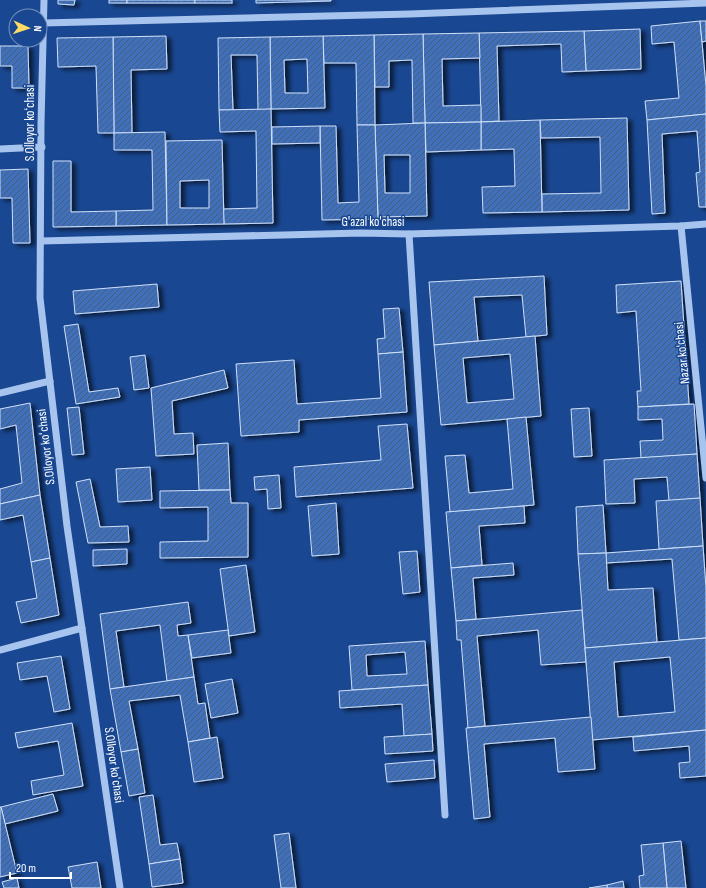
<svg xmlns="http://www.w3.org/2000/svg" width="706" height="888" font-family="'Sofia Sans Condensed',sans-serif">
  <defs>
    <pattern id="building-hatch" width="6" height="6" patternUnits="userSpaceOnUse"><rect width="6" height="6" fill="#4170b9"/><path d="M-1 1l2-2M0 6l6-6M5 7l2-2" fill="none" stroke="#475c7d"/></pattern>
    <filter id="shadow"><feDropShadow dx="4.5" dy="2.5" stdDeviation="2" flood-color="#0009"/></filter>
  </defs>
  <rect width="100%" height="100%" fill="#194791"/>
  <g fill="url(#building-hatch)" stroke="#cee0fb" fill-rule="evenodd" filter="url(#shadow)">
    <path d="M58,0H75L74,5L58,4Z"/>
    <rect x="109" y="0" width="18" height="3"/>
    <rect x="127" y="0" width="68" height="3"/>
    <rect x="195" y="0" width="37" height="3"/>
    <path d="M256,0H331V1L256,3Z"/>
    <path d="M700,21L706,86V114L647,120L645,101L679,98L674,42L652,44L651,26Z"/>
    <path d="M700,21H706V41L702,42Z"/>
    <path d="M640,29L641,69L586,71L584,31Z"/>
    <path d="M584,31L586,71L562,72L561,44L497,46L499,121L481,122L479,33Z"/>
    <path d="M479,33L480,58L442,59L443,106L481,105V122L425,123L423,34Z"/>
    <path d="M423,34L425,123H413L412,60L389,61V87H375L374,35Z"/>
    <path d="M374,35L375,125H357L356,63H324L323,36Z"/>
    <path d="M166,36L167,69L131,70L132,133H114L113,37Z"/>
    <path d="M323,36L325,108L271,109L270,37ZM307,59L308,93H285L284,60Z"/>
    <path d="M113,37L114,133H98L96,66L58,67L57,38Z"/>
    <path d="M270,37L271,109L258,110L257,55H231L233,110H219L218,38Z"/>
    <path d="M0,46H28L29,88H12V66H0Z"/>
    <path d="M271,109L273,223L224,224L223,209L257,208L256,131L220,132L219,110Z"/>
    <path d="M706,114V207H699L696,173L700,172L697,131L662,134L665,213L652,214L647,120Z"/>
    <path d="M627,118L629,210L542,212V194L601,193L600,137L541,138L540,120Z"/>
    <path d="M540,120L542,212L483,213L482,187L515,186L514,149L481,150V122Z"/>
    <path d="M481,122V150L426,152L425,123Z"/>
    <path d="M425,123L427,216L378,217L375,125ZM384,155H410V193H385Z"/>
    <path d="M357,125H375L378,219L322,220L320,126H336L338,203L359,202Z"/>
    <path d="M320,126V143L272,144V127Z"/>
    <path d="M165,132L167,225L116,226V211L153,210L152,150H114V133Z"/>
    <path d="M222,140L224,224L167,225L166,141ZM209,180V208H180V181Z"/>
    <path d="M53,161H71V212L116,211V226L53,227Z"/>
    <path d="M28,169L30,243H13L12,198H0V170Z"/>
    <path d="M544,276L547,335L526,337L522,295L474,297L478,341L434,345L429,282Z"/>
    <path d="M681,281L689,404L638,407L637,391H641L636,311L617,313L616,285Z"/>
    <path d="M157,284L159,307L75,314L73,291Z"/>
    <path d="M399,308L403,352L378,354L377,339L385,338L383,309Z"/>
    <path d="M78,324L89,392L118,388L120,397L76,404L64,326Z"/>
    <path d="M535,336L541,416L441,425L434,345ZM510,354L514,399L467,403L463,358Z"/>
    <path d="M403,352L407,412L299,420V432L241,436L236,364L294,360L297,404L381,398L378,354Z"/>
    <path d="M145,355L149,388L134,390L130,357Z"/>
    <path d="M224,370L228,388L172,401L174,434L193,433L194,454L156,456L151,388Z"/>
    <path d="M30,403L40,495L0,504V489L22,483L16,425L0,429V409Z"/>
    <path d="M694,404L697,454L641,458L640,441L663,440L662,419L638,420V407Z"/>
    <path d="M79,407L84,454L72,455L67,408Z"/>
    <path d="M589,408L592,456L574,457L571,409Z"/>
    <path d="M526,417L534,505L450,512L445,456L465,455L469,493L513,489L507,419Z"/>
    <path d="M407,424L413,488L296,497L294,467L381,460L378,426Z"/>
    <path d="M228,443L230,490H199L197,445Z"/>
    <path d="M697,454L700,498L669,501L667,477L634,479L635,503L606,504L604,460Z"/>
    <path d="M150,467L152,500L118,502L116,469Z"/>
    <path d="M279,475L281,508L268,509L267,489L255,490L254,477Z"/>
    <path d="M90,479L100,527L128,526L129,542L88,543L76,482Z"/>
    <path d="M230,490L231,503H248V557L160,558V542L208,541V507L160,508V491Z"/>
    <path d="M40,495L50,558L31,562L23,515L0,520V504Z"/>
    <path d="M700,498L703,546L659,549L656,501Z"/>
    <path d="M336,503L339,554L312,556L308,506Z"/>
    <path d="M603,505L606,553L578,554L576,507Z"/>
    <path d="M524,506L525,523L479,526L482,565L451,568L446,512Z"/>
    <path d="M703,546L706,588V638L679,640L672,559L606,563V553Z"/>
    <path d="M127,549V564L93,566V550Z"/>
    <path d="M417,551L420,592L403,594L399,552Z"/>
    <path d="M606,553L608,590L653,588L657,642L585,648L578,554Z"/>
    <path d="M50,558L59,615L21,623L16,602L37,598L31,562Z"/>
    <path d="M513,563L514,575L473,578L476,619L456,621L451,568Z"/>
    <path d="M246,565L255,632L229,636L220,569Z"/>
    <path d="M188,602L191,623L177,625L178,636L188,635L194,677L167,681L160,625L116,631L124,687L110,689L100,614Z"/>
    <path d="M582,610L586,662L541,665L538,630L477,636L485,726L468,728L461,640H457L456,621Z"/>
    <path d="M228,630L231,653L192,658L188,635Z"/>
    <path d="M706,638V730L592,740L585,648ZM670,657L675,712L618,717L614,662Z"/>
    <path d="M425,641L428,685L352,690L349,646ZM405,652L407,674L367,676L366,655Z"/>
    <path d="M61,656L70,709L54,712L47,676L20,680L17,663Z"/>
    <path d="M194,677L198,704L205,703L210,738L188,742L180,695L129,701L138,749L121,752L110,689Z"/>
    <path d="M232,679L238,713L211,718L205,684Z"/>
    <path d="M428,685L432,734L404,736L402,704L340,708L339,691Z"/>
    <path d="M591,717L595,769L558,772L555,738L484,744L490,817L474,819L466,728Z"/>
    <path d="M72,723L83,786L33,795L31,781L64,775L58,741L18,748L15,733Z"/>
    <path d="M706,730V776L680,778L679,763L690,762L689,746L634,751L633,737Z"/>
    <path d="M432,734L433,751L385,754L384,737Z"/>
    <path d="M217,737L223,778L194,782L188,742Z"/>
    <path d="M138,749L145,793L129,796L121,752Z"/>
    <path d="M434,760L435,778L387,782L385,764Z"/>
    <path d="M53,794L58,811L5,824L1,807Z"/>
    <path d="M153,795L160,845L177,843L180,859L149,864L139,797Z"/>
    <path d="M0,807H1L17,873L0,877Z"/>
    <path d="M289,833L296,888H281L274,835Z"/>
    <path d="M681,841L686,888H667L663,843Z"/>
    <path d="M663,843L667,888H640L639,876L644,875L641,845Z"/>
    <path d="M180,859L183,883L152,887L149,864Z"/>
    <path d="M97,862L101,888H72L68,867Z"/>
    <path d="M17,878L19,888H4L2,882Z"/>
    <path d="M623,881L624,888H607V885Z"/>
    <path d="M607,885V888H589Z"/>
  </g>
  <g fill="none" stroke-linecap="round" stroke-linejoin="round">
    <g stroke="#a7c4ef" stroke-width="7">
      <path d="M44,0L41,124L40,298L67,526L120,888"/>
      <path d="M43,23L410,14L706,3"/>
      <path d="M0,149L42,147"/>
      <path d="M681,226L706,478"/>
      <path d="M409,234L445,815"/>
      <path d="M41,241L361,233L409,234L681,226L706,224"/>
      <path d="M0,393L50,381"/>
      <path d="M0,650L82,628"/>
    </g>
  </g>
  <g text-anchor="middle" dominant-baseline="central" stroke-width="3" stroke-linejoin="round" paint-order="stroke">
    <g font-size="13" fill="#fff" stroke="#194791">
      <text transform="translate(30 123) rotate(-90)">S.Olloyor koʻchasi</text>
      <text x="373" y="222">G'azal ko'chasi</text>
      <text transform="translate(682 353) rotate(-96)">Nazar ko'chasi</text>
      <text transform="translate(46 447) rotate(-97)">S.Olloyor koʻchasi</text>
      <text transform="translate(114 765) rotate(82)">S.Olloyor koʻchasi</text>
    </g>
  </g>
  <g transform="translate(28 28) rotate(93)"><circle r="19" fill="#194791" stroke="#7591bd"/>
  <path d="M0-3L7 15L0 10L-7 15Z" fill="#ffdb66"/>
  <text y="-6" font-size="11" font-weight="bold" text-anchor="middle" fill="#ffffff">N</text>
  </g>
  <path d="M10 872v6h61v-6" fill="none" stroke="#ffffff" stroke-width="2"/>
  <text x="16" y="872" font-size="12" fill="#ffffff" stroke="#194791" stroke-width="3" paint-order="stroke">20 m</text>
</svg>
